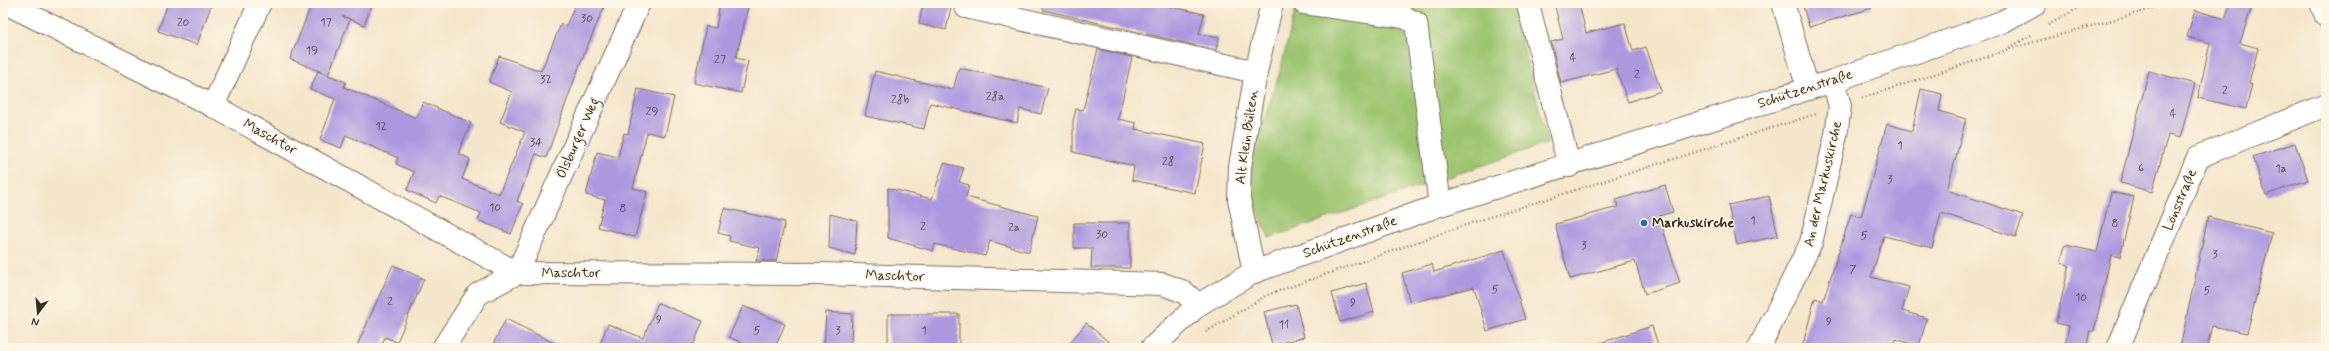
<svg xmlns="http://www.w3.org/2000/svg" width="2329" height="351" font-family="Mynerve,sans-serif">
  <rect width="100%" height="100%" fill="#fcf5e5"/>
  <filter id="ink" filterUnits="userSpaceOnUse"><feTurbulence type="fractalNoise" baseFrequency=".025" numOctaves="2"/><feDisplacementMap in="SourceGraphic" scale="8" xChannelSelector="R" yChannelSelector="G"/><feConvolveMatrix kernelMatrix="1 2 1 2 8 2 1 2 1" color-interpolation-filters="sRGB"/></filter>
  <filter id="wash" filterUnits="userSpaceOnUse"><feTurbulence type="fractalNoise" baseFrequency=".012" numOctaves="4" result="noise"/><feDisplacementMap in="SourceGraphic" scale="16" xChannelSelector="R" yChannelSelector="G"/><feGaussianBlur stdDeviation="0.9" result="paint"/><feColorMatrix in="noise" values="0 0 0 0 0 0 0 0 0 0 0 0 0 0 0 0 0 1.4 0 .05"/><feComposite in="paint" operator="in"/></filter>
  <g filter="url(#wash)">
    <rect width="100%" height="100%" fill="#f4e6cb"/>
    <path fill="#9cc470" stroke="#6c7747" d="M1297,3H1512L1548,143L1269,238L1250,191L1253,154L1279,75Z"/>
    <g id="blocks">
      <g fill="#ad98e0">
        <path d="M168,3H212L197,45L158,31Z"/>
        <path d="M312,3H373L364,25L342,16L350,19L328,75L346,82L344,87L416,118L423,102L471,123L458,153L470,159L462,179L499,194L525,132L500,122L512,92L489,82L499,56L541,71L561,24L566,26L576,3H606L583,56L546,158L536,154L517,201L523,204L511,234L478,220L481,213L439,196L436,203L407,190L414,172L396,164L398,158L346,135L341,148L320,140L335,99L310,89L318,71L326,74L290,59Z"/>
        <path d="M720,3H749L736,58L748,61L741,93L694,83L706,26L716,28Z"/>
        <path d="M923,3H952L946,30L919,24Z"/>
        <path d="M1044,3H1154L1204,14L1199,34L1219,38L1216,50L1043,10Z"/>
        <path d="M1554,3H1579L1586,33L1625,23L1633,51L1646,47L1661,91L1628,102L1616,69L1561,83L1551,42L1563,39Z"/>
        <path d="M1802,3H1871L1872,8L1809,27Z"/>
        <path d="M2230,3H2253L2240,43L2258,48L2249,83L2252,84L2246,109L2198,98L2210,43L2187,37L2195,10L2225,19Z"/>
        <path d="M1098,49L1132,57L1118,119L1136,123L1135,129L1205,144L1195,193L1132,180L1134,166L1073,152V121L1076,109L1083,110Z"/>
        <path d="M959,68L1048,88L1041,114L1020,109L1017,123L930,103L924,129L865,116L875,71L953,90Z"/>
        <path d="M2149,71L2195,84L2180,138L2168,135L2152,192L2120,183Z"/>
        <path d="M638,89L674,97L665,136L647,132L633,188L647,192L635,237L598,227L605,200L586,195L597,152L618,157L624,133L628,134Z"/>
        <path d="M1921,89L1942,94L1939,111L1966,119L1947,190L2023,215L2016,237L1941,213L1932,248L1884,236L1871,277L1909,287L1902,311L1927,318L1919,346L1895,339L1892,348H1802L1815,298L1823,301L1851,214L1861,217L1887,124L1912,131Z"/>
        <path d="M2295,143L2308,180L2266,195L2253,157Z"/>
        <path d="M944,163L964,168L959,182L969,185L966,197L1038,216L1029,252L990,241L985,256L935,244L933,251L888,238V188L932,199Z"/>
        <path d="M1665,185L1673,212L1659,216L1680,283L1645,294L1635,261L1570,279L1555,224L1618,207L1616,200Z"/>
        <path d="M2111,192L2134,197L2120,257L2111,255L2094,331H2090L2086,348H2064L2069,326L2056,323L2069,265L2061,263L2065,245L2097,252Z"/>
        <path d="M1769,196L1778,236L1737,245L1728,205Z"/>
        <path d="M724,208L785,222L776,261H756L760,248L729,241L730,236L718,233Z"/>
        <path d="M830,214L857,221L855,255L829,248Z"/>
        <path d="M2208,217L2272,233L2247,333L2212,326L2207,348H2180Z"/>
        <path d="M1074,223H1130V268H1091L1092,248H1074Z"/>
        <path d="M1504,250L1525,319L1487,331L1474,287L1410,303L1402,273L1432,264L1434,272Z"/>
        <path d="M393,265L424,279L397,342L385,337L380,348H356Z"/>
        <path d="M1366,283L1374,312L1340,322L1332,293Z"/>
        <path d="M658,303L703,321L692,348H598L608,324L643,338Z"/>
        <path d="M1296,304L1304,337L1272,345L1264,312Z"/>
        <path d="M743,306L785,324L775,348H739L742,343L729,337Z"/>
        <path d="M826,312L852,314L851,348H824Z"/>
        <rect x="888" y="314" width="71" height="34"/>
        <path d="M506,319L564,348H491Z"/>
        <path d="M1086,323L1116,348H1066Z"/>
        <path d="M1652,326L1659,348H1598L1597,344Z"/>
      </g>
    </g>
  </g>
  <g filter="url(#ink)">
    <use href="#blocks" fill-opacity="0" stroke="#7c6c5b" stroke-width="1"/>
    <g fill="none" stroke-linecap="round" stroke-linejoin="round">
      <defs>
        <g id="minor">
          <path d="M5,3L213,106L517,273L820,274L1163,284L1184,292L1198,305"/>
          <path d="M1304,3L1404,17L1416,23L1440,205"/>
          <path d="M1783,3L1808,89"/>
          <path d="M2321,3L2326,16"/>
          <path d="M1528,4L1569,166"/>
          <path d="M966,7L1256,72"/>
          <path d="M213,106L260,3"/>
          <path d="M1254,272L1239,199L1240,167L1256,72L1272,3"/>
          <path d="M443,348L478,294L517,273L639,3"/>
          <path d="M1152,348L1198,305L1254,272L1440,205L1833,81L2002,22L2036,3"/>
          <path d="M1759,348L1811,243L1836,135L1840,106L1833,81"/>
          <path d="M2118,348L2198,157L2326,105"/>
        </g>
      </defs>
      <use href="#minor" stroke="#7c6c5b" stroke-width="24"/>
      <g stroke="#7c6c5b" stroke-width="2.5" stroke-dasharray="1 3" stroke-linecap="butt">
        <path d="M2048,25L2087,3"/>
        <path d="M2006,50L2141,12L2166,3"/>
        <path d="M1862,98L2002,52L2031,35"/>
        <path d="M1206,332L1267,295L1471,223L1816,114"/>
      </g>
      <use href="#minor" stroke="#fff" stroke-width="22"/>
    </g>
  </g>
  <circle fill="#1f6fb2" stroke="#fcf5e5" stroke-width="1.5" cx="1644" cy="223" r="4"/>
  <g text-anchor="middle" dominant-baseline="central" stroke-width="3" stroke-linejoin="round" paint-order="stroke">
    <g font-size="12" fill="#58464e">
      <text x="587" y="19">30</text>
      <text x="183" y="23">20</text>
      <text x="326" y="23">17</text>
      <text x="312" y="51">19</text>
      <text x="1573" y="58">4</text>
      <text x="720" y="60">27</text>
      <text x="1637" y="75">2</text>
      <text x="546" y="80">32</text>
      <text x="2225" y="91">2</text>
      <text x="995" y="97">28a</text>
      <text x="900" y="100">28b</text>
      <text x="652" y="112">29</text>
      <text x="2173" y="114">4</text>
      <text x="381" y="127">12</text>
      <text x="536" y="143">34</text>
      <text x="1900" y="146">1</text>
      <text x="1168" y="162">28</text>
      <text x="2141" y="168">6</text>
      <text x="2281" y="169">1a</text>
      <text x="1890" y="180">3</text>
      <text x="495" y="208">10</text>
      <text x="623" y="209">8</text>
      <text x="1753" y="221">1</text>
      <text x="2115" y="224">8</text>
      <text x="923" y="227">2</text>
      <text x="1014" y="228">2a</text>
      <text x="1102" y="235">30</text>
      <text x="1864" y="236">5</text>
      <text x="1584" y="246">3</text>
      <text x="2215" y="255">3</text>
      <text x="1853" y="270">7</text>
      <text x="1495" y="290">5</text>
      <text x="2207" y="291">5</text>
      <text x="2081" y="298">10</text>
      <text x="390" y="302">2</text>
      <text x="1353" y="303">9</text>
      <text x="659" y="320">9</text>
      <text x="1829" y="322">9</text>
      <text x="1284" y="325">11</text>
      <text x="757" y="331">5</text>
      <text x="838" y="331">3</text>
      <text x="924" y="331">1</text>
    </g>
    <g font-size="14" fill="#3b2a1e" stroke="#fcf5e5">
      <text transform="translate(1805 89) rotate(-18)">Schützenstraße</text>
      <text transform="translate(270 137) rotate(29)">Maschtor</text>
      <text transform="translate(1247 137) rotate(-82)">Alt Klein Bülten</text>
      <text transform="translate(578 138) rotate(-66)">Ölsburger Weg</text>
      <text transform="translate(1823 184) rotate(-77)">An der Markuskirche</text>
      <text transform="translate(2180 200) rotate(-67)">Lönsstraße</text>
      <text transform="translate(1350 237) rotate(-20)">Schützenstraße</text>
      <text x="571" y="273">Maschtor</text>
      <text transform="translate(895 276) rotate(2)">Maschtor</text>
    </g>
    <g font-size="14" font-weight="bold" fill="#3b2a1e" stroke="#fcf5e5" text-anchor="start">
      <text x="1652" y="223">Markuskirche</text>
    </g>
  </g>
  <rect width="2329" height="351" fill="none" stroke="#fcf5e5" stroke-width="16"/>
  <g transform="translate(38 313) rotate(196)" stroke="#fcf5e5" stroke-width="3" paint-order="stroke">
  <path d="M0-3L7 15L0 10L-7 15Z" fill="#3b2a1e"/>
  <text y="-6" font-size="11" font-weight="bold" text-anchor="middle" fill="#3b2a1e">N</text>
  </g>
</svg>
